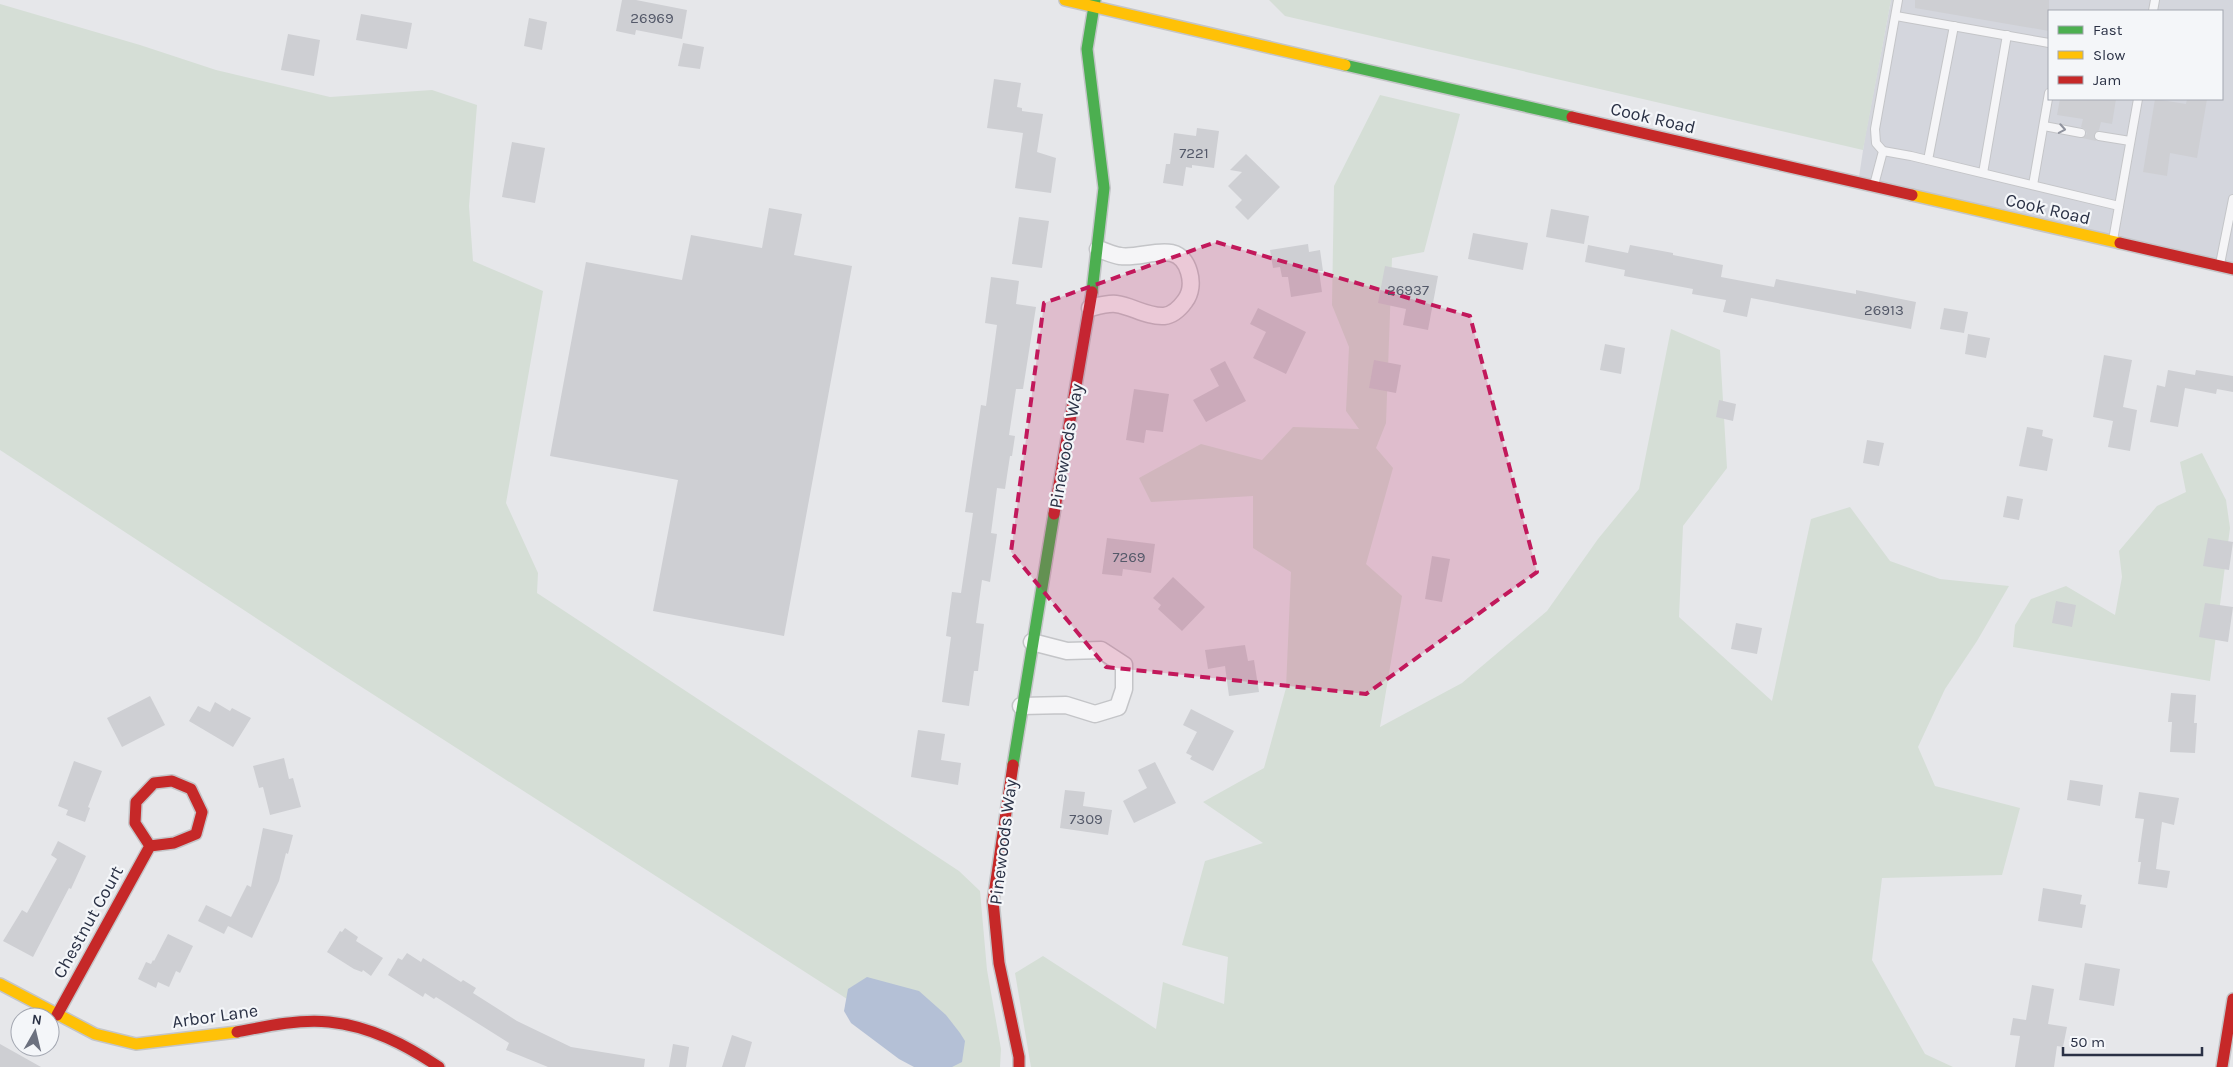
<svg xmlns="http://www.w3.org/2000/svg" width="2233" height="1067" font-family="Karla,sans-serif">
  <rect width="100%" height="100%" fill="#e6e7ea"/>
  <path fill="#d4d6dd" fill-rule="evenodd" d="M1891,0H2233V263L1859,177L1865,137ZM2049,11H2222V99H2049Z"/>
  <g fill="#d5ded6">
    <path d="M1269,0H1891L1863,150L1285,16Z"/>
    <path d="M0,4L140,45L216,70L330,97L432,90L477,105L469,206L473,261L543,291L506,503L538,573L537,593L959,871L980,891L987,970L1001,1049L1000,1067H946L844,997L332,668L0,450Z"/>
    <path d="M1380,95L1460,114L1424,252L1392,258L1386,423L1376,448L1393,468L1366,564L1402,596L1380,727L1462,683L1547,611L1598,539L1639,489L1671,329L1720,350L1727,468L1683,526L1679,617L1772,701L1811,519L1850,507L1890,561L1940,579L2009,586L1977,641L1945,689L1918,747L1935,786L2020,808L2002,875L1882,878L1872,960L1925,1054L1953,1067H1031L1015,973L1043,956L1156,1029L1163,982L1224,1004L1228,957L1182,945L1205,861L1263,843L1203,802L1264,768L1286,688L1291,572L1253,548V496L1151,502L1139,478L1201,444L1262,460L1293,427L1359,429L1346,411L1349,347L1332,305L1334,186Z"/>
    <path d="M2202,453L2226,500L2230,528L2210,681L2013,647L2015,625L2031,599L2066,586L2115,615L2122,577L2119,551L2157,506L2186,492L2180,462Z"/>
  </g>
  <path fill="#b4c0d6" d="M867,977L919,991L946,1015L960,1033L965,1041L962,1062L952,1067H914L899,1059L851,1023L844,1011L848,989Z"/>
  <g fill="#cecfd3">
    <path d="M622,0H636L687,10L682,39L636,30L635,35L616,31Z"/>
    <path d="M1915,0H2049V31L1915,8Z"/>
    <path d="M361,14L412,23L407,49L356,40Z"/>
    <path d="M529,18L547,22L542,50L524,46Z"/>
    <path d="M288,34L320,40L314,76L281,70Z"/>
    <path d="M683,43L704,47L700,69L678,66Z"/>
    <path d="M994,79L1021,83L1017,107L1022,108V111L1043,114L1037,152L1056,158L1051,193L1015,188L1023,133L987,128Z"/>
    <path d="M2060,99H2116L2112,124L2101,122L2099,130L2094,135L2096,141L2082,138L2087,134L2085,129L2081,127L2083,119L2057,115Z"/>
    <path d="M2155,99L2186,104L2187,99H2207L2197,158L2170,153L2167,176L2143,172Z"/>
    <path d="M1197,128L1219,131L1214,168L1192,165V168L1186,167L1183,186L1163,183L1166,164H1170L1174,133L1196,136Z"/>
    <path d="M512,142L545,148L535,203L502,197Z"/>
    <path d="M1246,154L1280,187L1248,220L1235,207L1242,200L1228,186L1242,172L1230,170Z"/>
    <path d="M769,208L802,214L794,255L852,266L784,636L653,611L678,480L550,456L586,262L682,280L691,235L762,248Z"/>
    <path d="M1551,209L1589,216L1584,244L1546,237Z"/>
    <path d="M1019,217L1049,221L1042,268L1012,264Z"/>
    <path d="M1473,233L1528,243L1523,270L1468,259Z"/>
    <path d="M1308,244L1309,252L1320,250L1323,271H1319L1322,292L1291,297L1288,277H1282L1280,267L1273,268L1270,250Z"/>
    <path d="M1588,245L1628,253L1630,245L1673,253V255L1723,265L1721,277L1774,287L1776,279L1856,294V290L1916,302L1911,329L1751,298L1747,317L1723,312L1726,300L1692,294L1693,289L1624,276L1625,270L1585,262Z"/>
    <path d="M1385,266L1438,276L1428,330L1403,325L1406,309L1378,303Z"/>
    <path d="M991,277L1019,281L1016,304L1036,307L1023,389H1016L1009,435L1015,436L1012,456H1010L1005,489L997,488L991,533L997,534L990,582L982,580L976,623L984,624L978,671H974L969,706L942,702L951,637L946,636L952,592L961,593L973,513L965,512L981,405L986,406L997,325L985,323Z"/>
    <path d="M1258,308L1306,332L1286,374L1253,358L1266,332L1250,324Z"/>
    <path d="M1944,308L1968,312L1964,333L1940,329Z"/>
    <path d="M1968,334L1990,338L1986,358L1965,354Z"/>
    <path d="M1605,344L1625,348L1621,374L1600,370Z"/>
    <path d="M2104,355L2132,360L2123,407L2137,410L2130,451L2108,447L2113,421L2093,417Z"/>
    <path d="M1374,360L1401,365L1396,393L1369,388Z"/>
    <path d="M1225,361L1246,401L1206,422L1193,400L1219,386L1210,369Z"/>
    <path d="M2168,370L2195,375L2196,370L2233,376V392L2217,389L2216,394L2185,388L2178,427L2150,422L2157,385L2165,387Z"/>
    <path d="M1134,389L1169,394L1163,432L1146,430L1144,443L1126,440Z"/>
    <path d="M1719,400L1736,404L1733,421L1716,417Z"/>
    <path d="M2027,427L2043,430L2042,436L2053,439L2047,471L2019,466Z"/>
    <path d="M1867,440L1884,443L1879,466L1863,463Z"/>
    <path d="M2007,496L2023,499L2019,520L2003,517Z"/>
    <path d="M1107,538L1155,544L1151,573L1123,569L1122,576L1102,574Z"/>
    <path d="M2208,538L2233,542L2229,570L2203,566Z"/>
    <path d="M1432,556L1450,559L1442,602L1425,599Z"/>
    <path d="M1173,577L1205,607L1182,631L1158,609L1161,605L1153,598Z"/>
    <path d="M2056,601L2076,605L2072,627L2052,623Z"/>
    <path d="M2205,603L2233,607L2228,642L2199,637Z"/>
    <path d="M1736,623L1762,628L1757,654L1731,649Z"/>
    <path d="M1245,645L1248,661L1254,660L1259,692L1229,696L1225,666L1208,669L1205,650Z"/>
    <path d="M2171,693L2196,695L2194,723H2197L2195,753L2170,752L2172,722H2168Z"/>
    <path d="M150,696L165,725L122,747L107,718Z"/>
    <path d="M215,702L230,711L232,708L251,718L233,747L189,721L198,706L210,712Z"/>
    <path d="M1191,709L1234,731L1213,771L1190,759L1192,756L1186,753L1197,732L1183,725Z"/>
    <path d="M918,730L945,734L941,760L961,763L958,785L911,777Z"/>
    <path d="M284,758L289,779L293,778L301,807L270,815L263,787L259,788L253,766Z"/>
    <path d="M74,761L102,771L88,807L90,808L85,822L66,815L68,810L58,806Z"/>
    <path d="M1155,762L1176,803L1134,823L1123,801L1147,788L1138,770Z"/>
    <path d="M2070,780L2103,785L2100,806L2067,800Z"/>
    <path d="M1065,790L1085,792L1083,806L1112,810L1108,835L1060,828Z"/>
    <path d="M2139,792L2179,798L2174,825L2162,822L2156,869L2170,871L2167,888L2138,884L2141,862H2138L2144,819L2135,818Z"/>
    <path d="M263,828L293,835L288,854L286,853L279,881L252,938L228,926L224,934L198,921L206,905L231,917L247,885L251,887Z"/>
    <path d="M58,841L86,856L71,889L69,888L33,957L3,941L22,910L27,913L57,859L51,855Z"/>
    <path d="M2043,888L2082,895L2080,904L2086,905L2082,928L2038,921Z"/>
    <path d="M345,928L358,937L356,941L383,958L371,976L363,970L362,972L354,969L327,952L340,931L342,932Z"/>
    <path d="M168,934L193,946L180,973L176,971L169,987L158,982L156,988L138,979L146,962L151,964L153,960L154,961Z"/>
    <path d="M407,953L421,962L423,958L461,982L463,980L476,988L473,993L517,1021L571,1047L645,1059L644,1067H548L506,1050L509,1043L436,997L434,999L425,993L423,997L388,975L398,958L402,960Z"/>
    <path d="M2085,963L2120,969L2114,1006L2079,1000Z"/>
    <path d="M2032,985L2054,989L2048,1024L2067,1027L2063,1047L2057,1046L2054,1067H2015L2020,1036L2010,1035L2013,1018L2026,1020Z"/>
    <path d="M732,1035L752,1042L745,1067H722Z"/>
    <path d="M0,1044L41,1067H0Z"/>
    <path d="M673,1044L689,1047L686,1067H669Z"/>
  </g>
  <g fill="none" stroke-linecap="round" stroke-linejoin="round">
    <defs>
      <g id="lane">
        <path d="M2153,11L2155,0"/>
        <path d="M1896,16L2049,43"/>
        <path d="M2044,126L2081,133"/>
        <path d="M2099,136L2130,141"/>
        <path d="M1883,151L1911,156L2119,206"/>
        <path d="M1928,160L1954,26"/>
        <path d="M1983,173L2007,35"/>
        <path d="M1874,185L1883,151L1876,143L1875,129L1898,0"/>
        <path d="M2033,185L2049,93"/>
        <path d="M2113,240L2138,99"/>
        <path d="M2220,264L2233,199"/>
      </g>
      <g id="street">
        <path d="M1090,308C1098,306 1108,303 1116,304C1132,306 1147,317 1164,316C1173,315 1180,308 1185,301C1191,293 1192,282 1189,272C1179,237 1144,260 1120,256C1113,255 1105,251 1098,249"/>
        <path d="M1021,706L1066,705L1095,714L1118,707L1124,689V665L1101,650L1067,651L1032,642"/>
      </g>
      <g id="fast">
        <path d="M1345,65L1572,117"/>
        <path d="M1092,292L1104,188L1087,49L1095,0"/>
        <path d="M1013,765L1054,514"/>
      </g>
      <g id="slow">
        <path d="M1065,0L1345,65"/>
        <path d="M1912,195L2120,243"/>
        <path d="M0,984L95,1034L136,1044L237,1032"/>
      </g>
      <g id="jam">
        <path d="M1572,117L1912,195"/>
        <path d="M2120,243L2233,269"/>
        <path d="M1054,514L1092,292"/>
        <path d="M1013,765L993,901L999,963L1019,1057V1067"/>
        <path d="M57,1015L150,846L174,843L196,834L202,812L191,789L172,781L154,783L136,802L135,823L150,846"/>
        <path d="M237,1032C267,1026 299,1019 329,1022C370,1026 406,1045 439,1067"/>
        <path d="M2222,1067L2233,999"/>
      </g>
    </defs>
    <use href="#lane" stroke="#c4c5c8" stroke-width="10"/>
    <use href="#street" stroke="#c4c5c8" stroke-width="19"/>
    <use href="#fast" stroke="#c4c5c8" stroke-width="14"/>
    <use href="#slow" stroke="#c4c5c8" stroke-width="14"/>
    <use href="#jam" stroke="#c4c5c8" stroke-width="14"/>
    <use href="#lane" stroke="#f5f5f7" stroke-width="8"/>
    <use href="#street" stroke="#f5f5f7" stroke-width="16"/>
    <use href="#fast" stroke="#4caf50" stroke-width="11"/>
    <use href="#slow" stroke="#ffc107" stroke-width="11"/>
    <use href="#jam" stroke="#c62828" stroke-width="11"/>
  </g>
  <defs><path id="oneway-chevron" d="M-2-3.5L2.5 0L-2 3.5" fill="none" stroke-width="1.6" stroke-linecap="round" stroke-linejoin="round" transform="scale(1.25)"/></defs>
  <use stroke="#90939e" href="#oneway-chevron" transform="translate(2062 129) rotate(10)"/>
  <path fill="#c2185b" fill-opacity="0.2" stroke="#c2185b" stroke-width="4" stroke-dasharray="10 6" stroke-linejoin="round" d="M1216,242L1470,316L1537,572L1366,694L1106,667L1011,552L1044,303Z"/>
  <g text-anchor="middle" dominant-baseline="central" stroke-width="4.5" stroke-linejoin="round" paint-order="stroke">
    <g font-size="15" fill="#545969">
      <text x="652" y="18">26969</text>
      <text x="1194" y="153">7221</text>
      <text x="1408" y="290">26937</text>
      <text x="1884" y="310">26913</text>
      <text x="1129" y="557">7269</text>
      <text x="1086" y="819">7309</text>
    </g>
    <g font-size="18" fill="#2a3145" stroke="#f4f6f9">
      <text transform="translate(1653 118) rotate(13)">Cook Road</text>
      <text transform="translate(2048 209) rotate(13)">Cook Road</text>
      <text transform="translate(1066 446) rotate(-80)">Pinewoods Way</text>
      <text transform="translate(1003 842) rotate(-83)">Pinewoods Way</text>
      <text transform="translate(88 922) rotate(-61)">Chestnut Court</text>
      <text transform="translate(215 1016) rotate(-8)">Arbor Lane</text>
    </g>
  </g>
  <rect x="2048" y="10" width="175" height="90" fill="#f4f6f9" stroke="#a3a7b1"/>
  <rect x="2058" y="26" width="25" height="8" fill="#4caf50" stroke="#a3a7b1"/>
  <text x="2093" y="35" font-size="15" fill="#2a3145">Fast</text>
  <rect x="2058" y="51" width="25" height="8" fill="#ffc107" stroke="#a3a7b1"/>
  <text x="2093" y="60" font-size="15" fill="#2a3145">Slow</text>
  <rect x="2058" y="76" width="25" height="8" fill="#c62828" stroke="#a3a7b1"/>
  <text x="2093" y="85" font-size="15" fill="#2a3145">Jam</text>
  <g transform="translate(35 1032) rotate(8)"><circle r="24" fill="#f4f6f9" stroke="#a3a7b1"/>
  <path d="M0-4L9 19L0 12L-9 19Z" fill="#6c717f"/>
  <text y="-8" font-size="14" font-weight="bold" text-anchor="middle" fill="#2a3145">N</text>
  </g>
  <path d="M2063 1047v8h139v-8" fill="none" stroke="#2a3145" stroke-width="2.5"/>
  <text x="2070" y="1047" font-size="15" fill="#2a3145" stroke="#f4f6f9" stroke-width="4" paint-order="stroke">50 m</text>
</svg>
